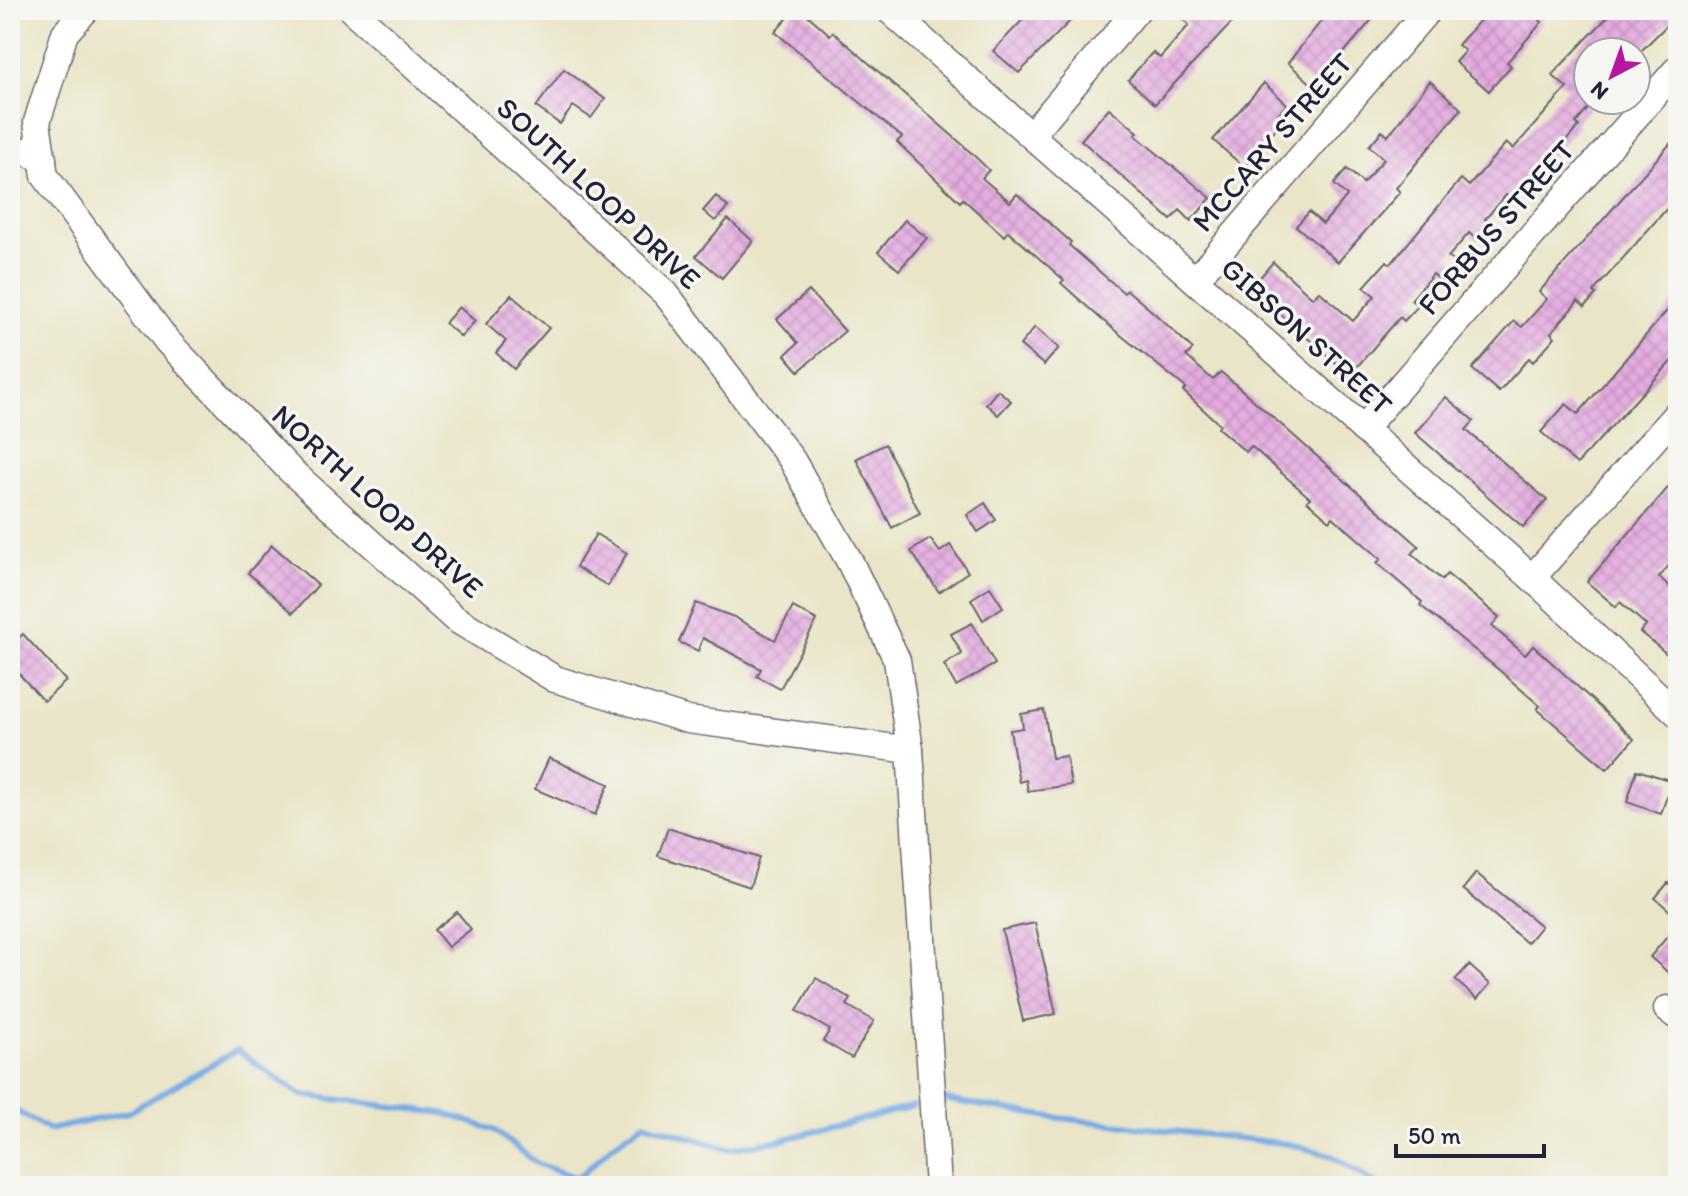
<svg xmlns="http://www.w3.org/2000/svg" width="1688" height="1196" font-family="Itim,sans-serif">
  <defs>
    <pattern id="building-cross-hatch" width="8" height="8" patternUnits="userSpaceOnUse" patternTransform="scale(2)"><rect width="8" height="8" fill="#e4abdf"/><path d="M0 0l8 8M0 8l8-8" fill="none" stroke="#c393c0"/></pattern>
  </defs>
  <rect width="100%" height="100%" fill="#f6f6f2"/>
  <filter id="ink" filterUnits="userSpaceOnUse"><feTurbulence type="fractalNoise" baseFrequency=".0125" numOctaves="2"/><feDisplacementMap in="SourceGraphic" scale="16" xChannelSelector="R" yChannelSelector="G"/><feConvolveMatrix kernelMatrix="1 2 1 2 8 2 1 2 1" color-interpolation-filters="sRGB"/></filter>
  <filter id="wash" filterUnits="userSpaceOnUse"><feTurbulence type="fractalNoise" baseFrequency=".006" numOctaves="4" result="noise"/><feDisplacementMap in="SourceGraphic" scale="32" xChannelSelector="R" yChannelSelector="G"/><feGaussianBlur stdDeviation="1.8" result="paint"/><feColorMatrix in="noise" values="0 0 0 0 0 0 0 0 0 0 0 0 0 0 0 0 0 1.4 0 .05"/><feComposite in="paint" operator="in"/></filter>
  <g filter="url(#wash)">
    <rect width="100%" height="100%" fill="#eae5c8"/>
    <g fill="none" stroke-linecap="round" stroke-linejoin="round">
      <g stroke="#76abe3" stroke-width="6">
        <path d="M10,1045V1047"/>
        <path d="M10,1092L15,1110L49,1130L129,1112L237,1050L301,1095L443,1113L494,1130L538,1164L578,1178L613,1145L644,1123L728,1149L781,1140L914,1106"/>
        <path d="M941,1099L1051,1117L1289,1144L1330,1155L1379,1186"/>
      </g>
    </g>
    <g id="blocks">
      <g fill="url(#building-cross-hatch)">
        <path d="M795,10H802L830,35L833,32L963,145L989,170L982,178L1010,202L1017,194L1071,242L1069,245L1124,293L1127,290L1153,312L1193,349L1186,356L1213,380L1221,372L1235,384L1419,546L1412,554L1442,580L1447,574L1499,617L1492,626L1525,655L1533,646L1549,660L1634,739L1607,769L1537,709L1540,706L1499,670L1420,605L1422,602L1377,563L1381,559L1333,517L1330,521L1307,501L1310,498L1251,446L1246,452L1218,428L1220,425L1183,391L1186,388L1101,319L1061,283L1064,280L1008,231L1004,236L963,199L960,202L897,142L902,137L775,32Z"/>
        <path d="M1032,10H1062L1072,19L1019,73L993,51Z"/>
        <path d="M1172,10H1244L1155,104L1128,80L1153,52L1160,58L1189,25Z"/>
        <path d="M1330,10H1380L1315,87L1288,63Z"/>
        <path d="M1489,10H1529L1542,22L1507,62L1511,66L1489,91L1455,62L1465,51L1458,45Z"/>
        <path d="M1614,10H1678V14L1636,56V52H1588V109L1576,123L1579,126L1513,201L1506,195L1485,219L1491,224L1477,240L1469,233L1448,257L1456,263L1441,281L1433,274L1411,300L1418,306L1404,321L1400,317L1356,368L1345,357L1338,365L1251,288L1273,262L1313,298L1319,291L1353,321L1375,296L1364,287L1387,261L1391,264L1461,179L1469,186L1506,143L1513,149L1567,88L1552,75Z"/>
        <path d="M564,69L605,99L591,118L573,106L560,124L536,107Z"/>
        <path d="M1430,81L1461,109L1396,188L1400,192L1338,262L1296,226L1309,212L1323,224L1347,196L1334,184L1347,169L1363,183L1384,159L1369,146L1382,131L1388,136Z"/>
        <path d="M1264,83L1287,104L1278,114L1283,119L1245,168L1213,140Z"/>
        <path d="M1109,108L1138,132L1135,135L1211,198L1191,221L1180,210L1171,220L1081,140Z"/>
        <path d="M1678,135V196L1593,292L1596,294L1585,307L1578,301L1551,333L1555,337L1533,362L1529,358L1499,392L1472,369L1514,321L1522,327L1547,299L1539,292Z"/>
        <path d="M716,196L728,207L715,221L703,211Z"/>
        <path d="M728,219L753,241L722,278L696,256Z"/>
        <path d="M905,220L927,238L899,270L878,252Z"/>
        <path d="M809,291L845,331L799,371L785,355L798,343L777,319Z"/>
        <path d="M511,295L549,328L514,369L496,353L506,341L486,324Z"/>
        <path d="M1678,298V354L1577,464L1541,432L1566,404L1578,414Z"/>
        <path d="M459,307L475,321L461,337L445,323Z"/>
        <path d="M1035,327L1059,348L1044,365L1020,345Z"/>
        <path d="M998,390L1011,401L998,415L986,404Z"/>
        <path d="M1446,397L1474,421L1466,430L1547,500L1523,527L1415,433Z"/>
        <path d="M885,444L920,513L892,528L856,459Z"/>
        <path d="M1678,476V555L1659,577L1678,594V663L1640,632L1646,625L1620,602L1616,607L1587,582Z"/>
        <path d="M985,503L996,520L978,532L967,515Z"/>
        <path d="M596,534L627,553L608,586L576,567Z"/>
        <path d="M930,539L940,552L950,545L968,572L939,592L911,551Z"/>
        <path d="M272,545L318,585L293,613L248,573Z"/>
        <path d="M990,587L1003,607L983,620L971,599Z"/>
        <path d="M696,603L734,617L775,640L793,607L817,620L780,689L757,676L761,669L703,638L698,651L679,642Z"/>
        <path d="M972,623L995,664L956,686L944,665L962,654L951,634Z"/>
        <path d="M23,634L66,681L44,701L10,664V646Z"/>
        <path d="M1044,710L1052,758L1066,756L1071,785L1028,791L1026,780L1019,782L1010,730L1023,728L1021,714Z"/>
        <path d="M549,758L609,784L595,815L535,789Z"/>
        <path d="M1637,770L1672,781L1661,814L1627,802Z"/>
        <path d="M668,828L759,858L750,887L658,856Z"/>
        <path d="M1476,873L1541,926L1527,943L1463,889Z"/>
        <path d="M1668,883L1678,891V918L1655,898Z"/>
        <path d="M457,912L471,929L448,947L434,930Z"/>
        <path d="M1035,923L1056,1014L1023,1021L1002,930Z"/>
        <path d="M1678,924V981L1650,957Z"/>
        <path d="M1469,965L1490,984L1477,999L1455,980Z"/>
        <path d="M816,978L851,999L847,1005L874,1021L852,1058L823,1041L830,1030L797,1011Z"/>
      </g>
    </g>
  </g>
  <g filter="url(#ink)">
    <use href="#blocks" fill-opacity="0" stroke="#68666c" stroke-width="2"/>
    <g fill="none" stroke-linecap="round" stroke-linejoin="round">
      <defs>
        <g id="minor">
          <path d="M86,10L65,33L37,122L45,176L167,341L290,470L454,618L555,679L688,720L910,750"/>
          <path d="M352,10L666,294L792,460L850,562L897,660L910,750L938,1186"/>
          <path d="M889,10L1532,578L1678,714"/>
          <path d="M1031,135L1137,10"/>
          <path d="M10,146L43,159"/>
          <path d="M1196,279L1428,10"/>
          <path d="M1363,429L1678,68"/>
          <path d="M1532,578L1678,412"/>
          <path d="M1667,1009L1678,1017"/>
        </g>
      </defs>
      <use href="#minor" stroke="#68666c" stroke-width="29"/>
      <use href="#minor" stroke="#fff" stroke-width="26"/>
    </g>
  </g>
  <g text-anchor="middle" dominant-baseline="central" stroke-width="7" stroke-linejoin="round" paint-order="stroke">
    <g font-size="30" fill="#22223b" stroke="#f6f6f2">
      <text transform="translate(1272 142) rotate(-49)">MCCARY STREET</text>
      <text transform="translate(599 193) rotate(43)">SOUTH LOOP DRIVE</text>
      <text transform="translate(1496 227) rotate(-49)">FORBUS STREET</text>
      <text transform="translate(1307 336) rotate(42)">GIBSON STREET</text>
      <text transform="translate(378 501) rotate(42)">NORTH LOOP DRIVE</text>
    </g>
  </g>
  <rect width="1688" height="1196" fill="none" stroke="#f6f6f2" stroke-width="40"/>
  <g transform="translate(1612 76) rotate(221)"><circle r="38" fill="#f6f6f2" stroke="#a1a1a9" stroke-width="2"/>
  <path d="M0-6L14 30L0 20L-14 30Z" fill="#b5179e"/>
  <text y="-12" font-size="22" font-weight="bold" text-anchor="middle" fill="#22223b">N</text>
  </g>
  <path d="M1396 1144v12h148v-12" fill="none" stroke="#22223b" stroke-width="4"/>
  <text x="1408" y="1144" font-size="24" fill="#22223b" stroke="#f6f6f2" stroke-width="6" paint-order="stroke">50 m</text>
</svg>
